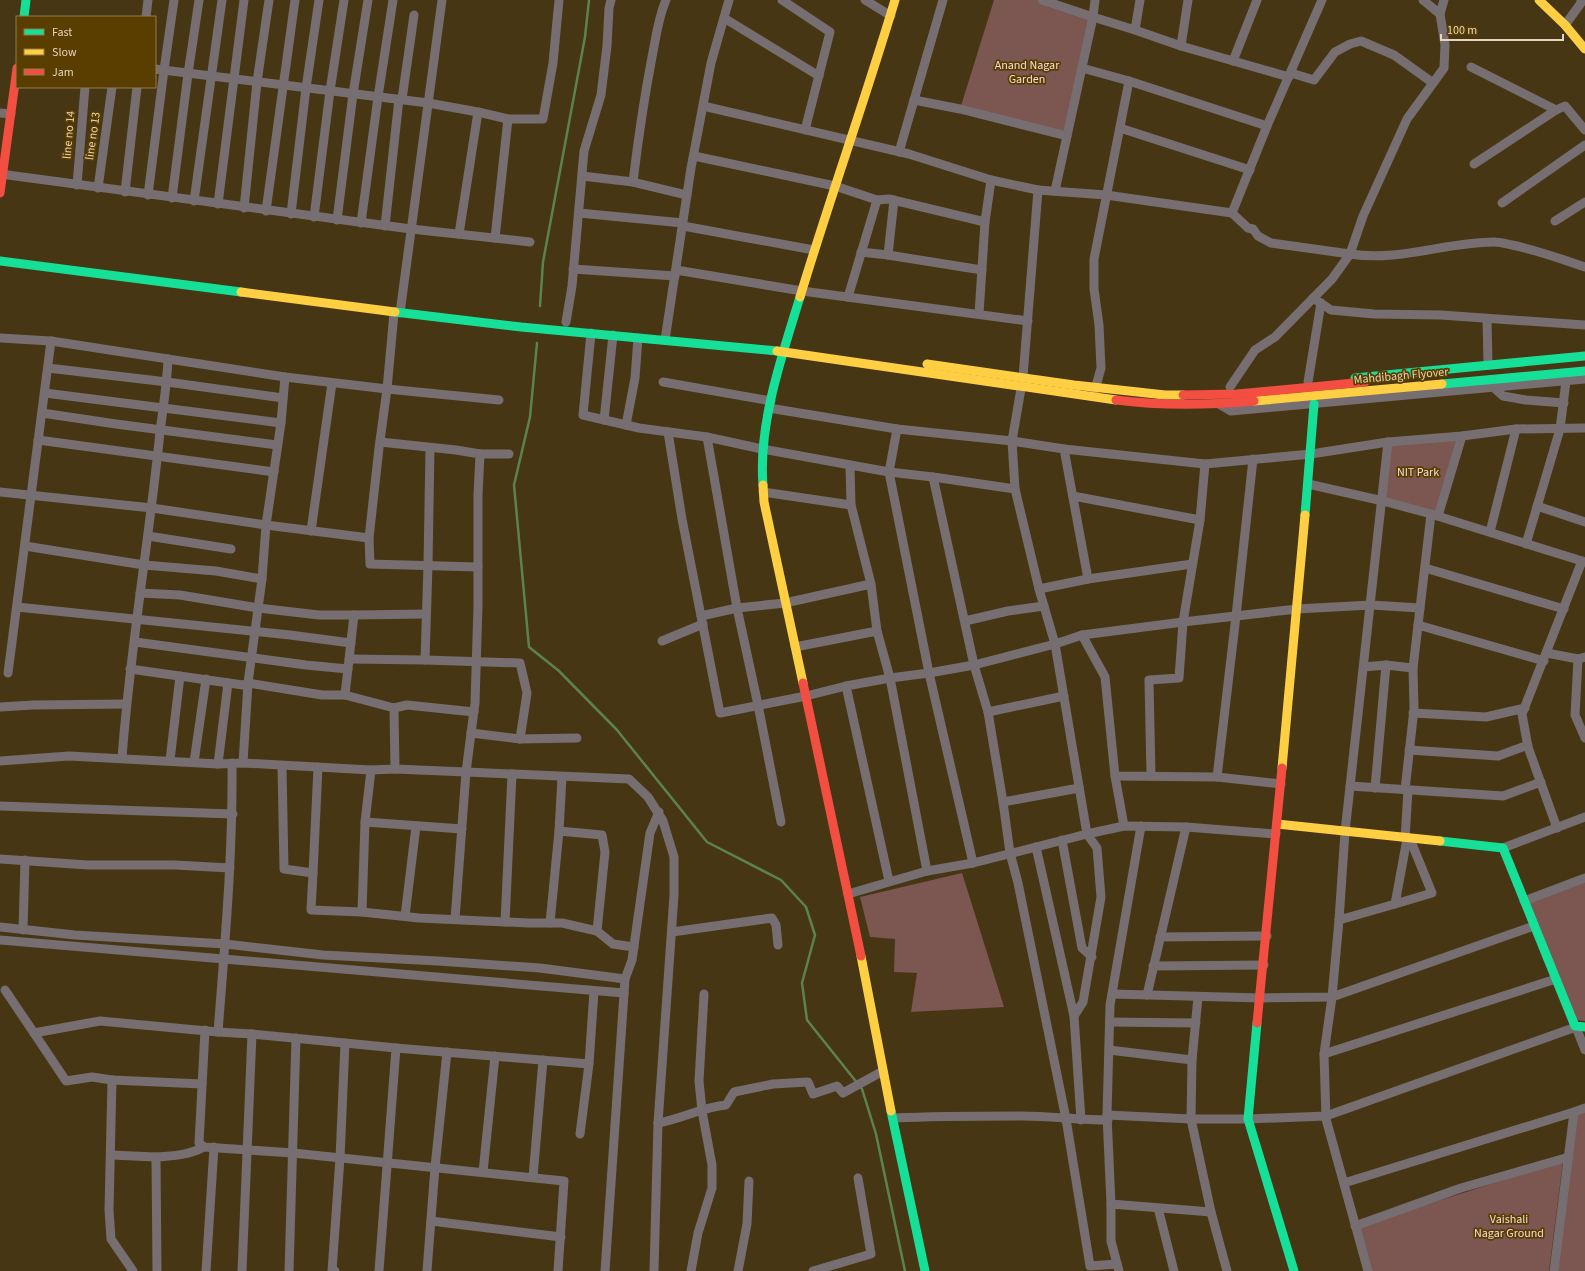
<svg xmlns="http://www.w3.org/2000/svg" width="1585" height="1271" font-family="'Source Sans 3',sans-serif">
  <rect width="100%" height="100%" fill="#463614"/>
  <g fill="#7c5651">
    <path d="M994,0H1042L1093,17L1067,136L960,109Z"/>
    <path d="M1462,436L1438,516L1383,501L1388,442Z"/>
    <path d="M962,873L1004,1007L911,1012L917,973L894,972L895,939L870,937L860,897Z"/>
    <path d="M1585,882V1021L1575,1020L1529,902Z"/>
    <path d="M1585,1110V1271H1557L1569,1118Z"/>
    <path d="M1563,1161L1549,1271H1369L1357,1227Z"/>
  </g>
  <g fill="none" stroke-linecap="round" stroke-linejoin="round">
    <g stroke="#5c8250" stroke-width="2.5">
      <path d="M540,306L543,262L585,37L589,0"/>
      <path d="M537,343L530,417L514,485L529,647L559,671L617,730L707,842L781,880L806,907L815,935L802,983L807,1020L862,1089L876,1134L905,1271"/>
    </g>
    <g stroke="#766e70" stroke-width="9">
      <path d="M666,0C658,18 656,38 652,57C644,99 638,140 633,182L687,195"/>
      <path d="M782,0L830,32L805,130"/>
      <path d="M865,0L891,16"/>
      <path d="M1095,0L1093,17L1135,30"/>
      <path d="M1140,0L1135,30L1181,46"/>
      <path d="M1188,0L1181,46L1289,77"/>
      <path d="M1322,0L1267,126L1232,213L1106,195L1038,190L1023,377L1012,441L1015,489L1039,589L1055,644L1082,635L1183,622L1297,609L1371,605L1420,608"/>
      <path d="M1423,0L1440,14L1444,0"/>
      <path d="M146,17L148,0"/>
      <path d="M724,18L819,76"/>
      <path d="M1565,25L1581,3V0"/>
      <path d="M1233,61L1257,0"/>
      <path d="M1471,67L1556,110"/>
      <path d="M1082,68L1129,81"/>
      <path d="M155,69L428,103L478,112L459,234"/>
      <path d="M1291,73L1314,80L1335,52L1350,44L1361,41L1394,55L1433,83"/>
      <path d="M402,99L414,15"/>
      <path d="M914,100L960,109L1067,136L1093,17L1042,0"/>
      <path d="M703,106L909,154L991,180L1038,190"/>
      <path d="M478,112L508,119H543L553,63L559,0"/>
      <path d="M0,113L11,114"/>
      <path d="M1120,128L1250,170"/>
      <path d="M899,152L943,0"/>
      <path d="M694,156L835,186L877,200L848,297"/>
      <path d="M1474,164L1556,110L1565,106L1585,130"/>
      <path d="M0,174L411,229L530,242"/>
      <path d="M582,176L633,182"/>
      <path d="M77,185L85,87"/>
      <path d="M98,188L112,87"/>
      <path d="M1055,191L1067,136"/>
      <path d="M125,192L137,87"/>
      <path d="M148,195L164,70L174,0"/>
      <path d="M172,198L188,74L199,0"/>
      <path d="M877,200L889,199L985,222"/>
      <path d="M894,200L888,255L982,270"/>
      <path d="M194,201L222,0"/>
      <path d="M1502,203L1585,145"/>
      <path d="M218,204L244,0"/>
      <path d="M244,208L257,82L269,0"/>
      <path d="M266,211L295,0"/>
      <path d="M579,213L683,223"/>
      <path d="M1232,213L1248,228L1253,229L1258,236L1271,243L1350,254L1363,216L1407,119L1444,68L1445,45L1440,14"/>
      <path d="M291,214L306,88L319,0"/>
      <path d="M314,217L330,91L344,0"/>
      <path d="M337,220L353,94L368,0"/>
      <path d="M1555,221L1585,202"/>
      <path d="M361,223L378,97L393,0"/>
      <path d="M385,226L399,99"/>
      <path d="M683,226L814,250"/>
      <path d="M495,238L508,119"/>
      <path d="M861,252L888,255"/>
      <path d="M573,269L675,276"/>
      <path d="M676,270L802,291L1028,321"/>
      <path d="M1313,298L1331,310L1374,314L1441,315L1585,325"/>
      <path d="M400,313L442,0"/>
      <path d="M979,314L985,222L991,180"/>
      <path d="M1487,319L1488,365"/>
      <path d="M566,322L572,286L584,151L601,95L607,46L609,8L611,0"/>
      <path d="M591,333L583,415L639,428L707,437L762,449L889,472L897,429L1012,441L1064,449L1088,579"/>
      <path d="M0,338L51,341L285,377L387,389L394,313"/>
      <path d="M665,340L691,168L711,63L729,0"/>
      <path d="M48,368L167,382L283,398"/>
      <path d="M285,377L281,423L266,525L369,538L379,448L387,389L499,400"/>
      <path d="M663,382L771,401"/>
      <path d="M1308,382L1321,303"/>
      <path d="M1230,387L1255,350L1275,337L1332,279L1350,254C1399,262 1446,242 1494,242C1500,242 1507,244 1512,245C1537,250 1561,259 1585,267"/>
      <path d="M1494,388L1503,396L1526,400L1564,403"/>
      <path d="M45,393L281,423"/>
      <path d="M1094,393L1101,368L1099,325L1094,289V259L1129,81L1267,126"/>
      <path d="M1219,404L1231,411L1585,379"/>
      <path d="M769,408L897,429"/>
      <path d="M42,413L116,424L277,445"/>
      <path d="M604,420L613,335"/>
      <path d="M626,425L635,378L638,338"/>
      <path d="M668,432L682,519L720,713L806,696L846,686L890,678L929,673L974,665L1055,644L1087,834L973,863L927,871L848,894"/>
      <path d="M707,437L737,608L758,705L781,822"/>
      <path d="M38,440L274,472"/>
      <path d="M380,442L456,450L480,454L478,495V605L475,703L466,772L455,919"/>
      <path d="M430,448L428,565L425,660L520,663L527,693L520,739"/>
      <path d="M1064,449L1205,464L1311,454L1388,442"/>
      <path d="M480,454H509"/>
      <path d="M933,477L974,665L988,712L1003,802L1079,788"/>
      <path d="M1308,484L1383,501L1431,514L1585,562"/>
      <path d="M0,492L152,508L266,525L262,579L248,683L243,685L130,669"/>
      <path d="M763,492L851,505L850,465"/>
      <path d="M1073,496L1200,520"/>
      <path d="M851,505L871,584"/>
      <path d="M1537,506L1585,522"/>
      <path d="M1438,516L1462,436"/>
      <path d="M311,531L332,383"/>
      <path d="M1490,532L1516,429"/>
      <path d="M148,536L231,549"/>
      <path d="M369,538L370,564L478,567"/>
      <path d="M1526,544L1560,429L1566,381"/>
      <path d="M25,546L144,565L216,571L262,579"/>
      <path d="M1425,568L1564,609"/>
      <path d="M1039,589L1088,579L1192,564"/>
      <path d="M140,593L180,595L258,608L319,615H354L345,695H322L248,683L243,763"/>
      <path d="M17,607L290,635L351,643"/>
      <path d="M354,615L426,614"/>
      <path d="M701,616L737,608L785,603L871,584L877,631L890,678L927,871"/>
      <path d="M965,621L1008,611L1044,606"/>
      <path d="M1418,625L1544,661"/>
      <path d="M1082,635L1105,677L1115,776L1217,777L1281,784"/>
      <path d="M662,641L703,624"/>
      <path d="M135,642L306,665L348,669"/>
      <path d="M795,647L877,631"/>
      <path d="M1547,653L1578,659L1585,657"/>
      <path d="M349,659L425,660"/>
      <path d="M1578,659L1575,715L1585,738"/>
      <path d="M1364,667L1386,665L1413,668L1414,709L1405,790"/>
      <path d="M1413,668L1431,514"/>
      <path d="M8,673L51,341"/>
      <path d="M846,686L889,881"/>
      <path d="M345,695L394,708"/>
      <path d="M0,707L33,705L126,704"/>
      <path d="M988,712L1064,696"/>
      <path d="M1413,713L1486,717L1525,708"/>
      <path d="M471,733L520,739L577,738"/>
      <path d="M1409,750L1498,756L1528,745"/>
      <path d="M122,758C130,649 149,541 160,432C163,408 167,384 168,359"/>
      <path d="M170,760L180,676"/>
      <path d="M0,761L69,756L218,764L243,763L371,770L395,769L466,772L629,779L648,797L663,821L674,857V895L658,1123L654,1271"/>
      <path d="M194,762L206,679"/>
      <path d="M218,764L228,683"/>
      <path d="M282,766L284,869L313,873L311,910L362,912L419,918L529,923H562L597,931L613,944L634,947"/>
      <path d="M395,769L394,708L407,705L474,712"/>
      <path d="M1115,776L1124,826"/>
      <path d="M1151,776L1149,680L1179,678L1183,622L1200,520L1205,464"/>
      <path d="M1217,777L1236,616L1253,459"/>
      <path d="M1350,786L1503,796L1541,782"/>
      <path d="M1375,788L1386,665"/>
      <path d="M1003,802L1010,853L1018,883L1066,1119L1090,1266L1117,1264"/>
      <path d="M0,806L233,814"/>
      <path d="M365,822L371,770"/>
      <path d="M1141,826L1110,1005L1107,1115L1191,1119H1248L1326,1116L1576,1027L1575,1026"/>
      <path d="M1557,828L1528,747L1522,714L1582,561"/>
      <path d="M559,831L562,777"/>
      <path d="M1405,839L1408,790"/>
      <path d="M1062,840L1082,948L1092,957"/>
      <path d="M1036,847L1074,1016L1083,1002L1101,897L1097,848L1087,834L1124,826L1186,827L1276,834"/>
      <path d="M1503,848L1585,817"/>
      <path d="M0,859L88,865H175L230,868"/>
      <path d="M973,863L929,673L889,472L933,477L1015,489"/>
      <path d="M313,873L318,767"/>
      <path d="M1524,901L1585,878"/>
      <path d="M1395,904L1432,893L1410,839"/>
      <path d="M362,912L365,822L462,829"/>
      <path d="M405,916L416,826"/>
      <path d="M1339,920L1395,904L1407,839"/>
      <path d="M505,922L512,774"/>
      <path d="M550,923L559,831L602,835L605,852L597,931"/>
      <path d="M0,927L75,935L225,944L323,955L438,961L540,968L625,979"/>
      <path d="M23,930L25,860"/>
      <path d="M672,932L772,918L776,925L778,945"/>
      <path d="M1160,937L1267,936"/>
      <path d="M0,940L624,993"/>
      <path d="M1153,966L1264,965"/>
      <path d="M5,990L34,1033L100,1021L218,1032C225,942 233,853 232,763"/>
      <path d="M1112,994L1261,998L1332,997L1534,926"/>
      <path d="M1147,995L1186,827"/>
      <path d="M1074,1016L1081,1120"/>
      <path d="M1110,1022L1196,1023"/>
      <path d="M1576,1027L1585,1050"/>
      <path d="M205,1030L199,1143L204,1147L293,1153L564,1181L558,1271"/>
      <path d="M218,1032L252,1034L345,1043L340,1158L332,1271H335"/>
      <path d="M34,1033L66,1081L92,1077L112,1080"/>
      <path d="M345,1043L396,1048L379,1271"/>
      <path d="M396,1048L589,1064L594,991"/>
      <path d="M1109,1050L1192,1060"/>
      <path d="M1324,1054L1556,979"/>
      <path d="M1107,1115L1111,1204L1211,1212L1191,1119L1192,1060L1198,997"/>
      <path d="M894,1118C937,1116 979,1116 1022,1116C1051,1116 1079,1120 1108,1120"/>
      <path d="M658,1123C681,1119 703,1107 726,1105L734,1092L773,1084L808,1082L813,1094L837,1086L843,1093L883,1071"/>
      <path d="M580,1134L589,1064"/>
      <path d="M111,1155L156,1157"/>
      <path d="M483,1172L495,1056"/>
      <path d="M533,1177L543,1060"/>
      <path d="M1344,1183L1574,1112"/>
      <path d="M1111,1204V1241L1119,1271"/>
      <path d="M1158,1208L1174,1271"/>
      <path d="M1211,1212L1227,1271"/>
      <path d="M431,1221L561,1237"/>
      <path d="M1355,1226L1461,1188L1569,1157"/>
      <path d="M133,1271L111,1239L109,1210L112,1080L202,1084"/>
      <path d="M157,1271L156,1157C173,1156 189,1155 204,1147"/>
      <path d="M206,1271L214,1147"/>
      <path d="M242,1271L252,1034"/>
      <path d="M289,1271L296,1038"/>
      <path d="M427,1271L435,1167L447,1052"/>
      <path d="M605,1271L625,979L632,960L650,833L659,812"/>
      <path d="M691,1271L698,1233L712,1188V1165L702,1111L699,1081L704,994"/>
      <path d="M738,1271L747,1224L749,1181"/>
      <path d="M813,1271L871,1254L858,1178"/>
      <path d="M1368,1271L1326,1119L1324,1054L1332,997L1339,920L1345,832L1388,442L1462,436L1516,429L1585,428"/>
      <path d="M1554,1271L1574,1112L1585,1108"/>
    </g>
    <g stroke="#16e098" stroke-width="9">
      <path d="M24,17L26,0"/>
      <path d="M0,261L241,292"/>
      <path d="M395,312L521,327L777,351"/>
      <path d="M1355,378L1585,356"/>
      <path d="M1442,384L1585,371"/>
      <path d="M763,485C758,424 782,356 800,297"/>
      <path d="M1305,515L1314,404"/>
      <path d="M1440,841L1503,848L1575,1026L1585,1027"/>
      <path d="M1257,1023L1248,1119L1294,1271"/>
      <path d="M891,1111L925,1271"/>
    </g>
    <g stroke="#ffcf43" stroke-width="9">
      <path d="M1539,0L1565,25L1585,49"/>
      <path d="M241,292L395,312"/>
      <path d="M800,297C830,198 865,100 895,0"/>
      <path d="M777,351L1116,400"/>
      <path d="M927,364L1074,385L1165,395H1183"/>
      <path d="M1254,401L1442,384"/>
      <path d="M763,485L764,502L803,683"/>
      <path d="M1282,768L1305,515"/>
      <path d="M1277,824L1440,841"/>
      <path d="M861,956L891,1111"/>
    </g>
    <g stroke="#f24e42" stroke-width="9">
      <path d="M0,193L17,68"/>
      <path d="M1183,395L1237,394L1365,382"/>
      <path d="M1116,400C1161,406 1208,405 1254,401"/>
      <path d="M803,683L861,956"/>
      <path d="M1257,1023L1282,768"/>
    </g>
  </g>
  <g text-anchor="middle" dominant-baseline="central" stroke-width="3.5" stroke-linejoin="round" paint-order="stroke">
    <g font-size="12" fill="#f2dcdb" stroke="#5a3e00">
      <text x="1027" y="65">Anand Nagar<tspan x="1027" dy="14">Garden</tspan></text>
      <text x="1418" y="472">NIT Park</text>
      <text x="1509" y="1219">Vaishali<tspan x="1509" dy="14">Nagar Ground</tspan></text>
    </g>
    <g font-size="12" fill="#e5d5ba" stroke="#5a3e00">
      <text transform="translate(69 135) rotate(-85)">line no 14</text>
      <text transform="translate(93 136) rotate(-82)">line no 13</text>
      <text transform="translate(1401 376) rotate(-5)">Mahdibagh Flyover</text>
    </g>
  </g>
  <rect x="16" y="16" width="140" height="72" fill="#5a3e00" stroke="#927a4a"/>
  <rect x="24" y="29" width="20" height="6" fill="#16e098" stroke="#927a4a"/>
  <text x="52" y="36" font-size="12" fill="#e5d5ba">Fast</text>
  <rect x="24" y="49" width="20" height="6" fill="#ffcf43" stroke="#927a4a"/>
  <text x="52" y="56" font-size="12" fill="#e5d5ba">Slow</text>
  <rect x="24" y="69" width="20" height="6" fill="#f24e42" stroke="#927a4a"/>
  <text x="52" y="76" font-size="12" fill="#e5d5ba">Jam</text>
  <path d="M1441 34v6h122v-6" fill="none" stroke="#e5d5ba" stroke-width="2"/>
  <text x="1447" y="34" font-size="12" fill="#e5d5ba" stroke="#5a3e00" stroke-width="3" paint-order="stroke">100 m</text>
</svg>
